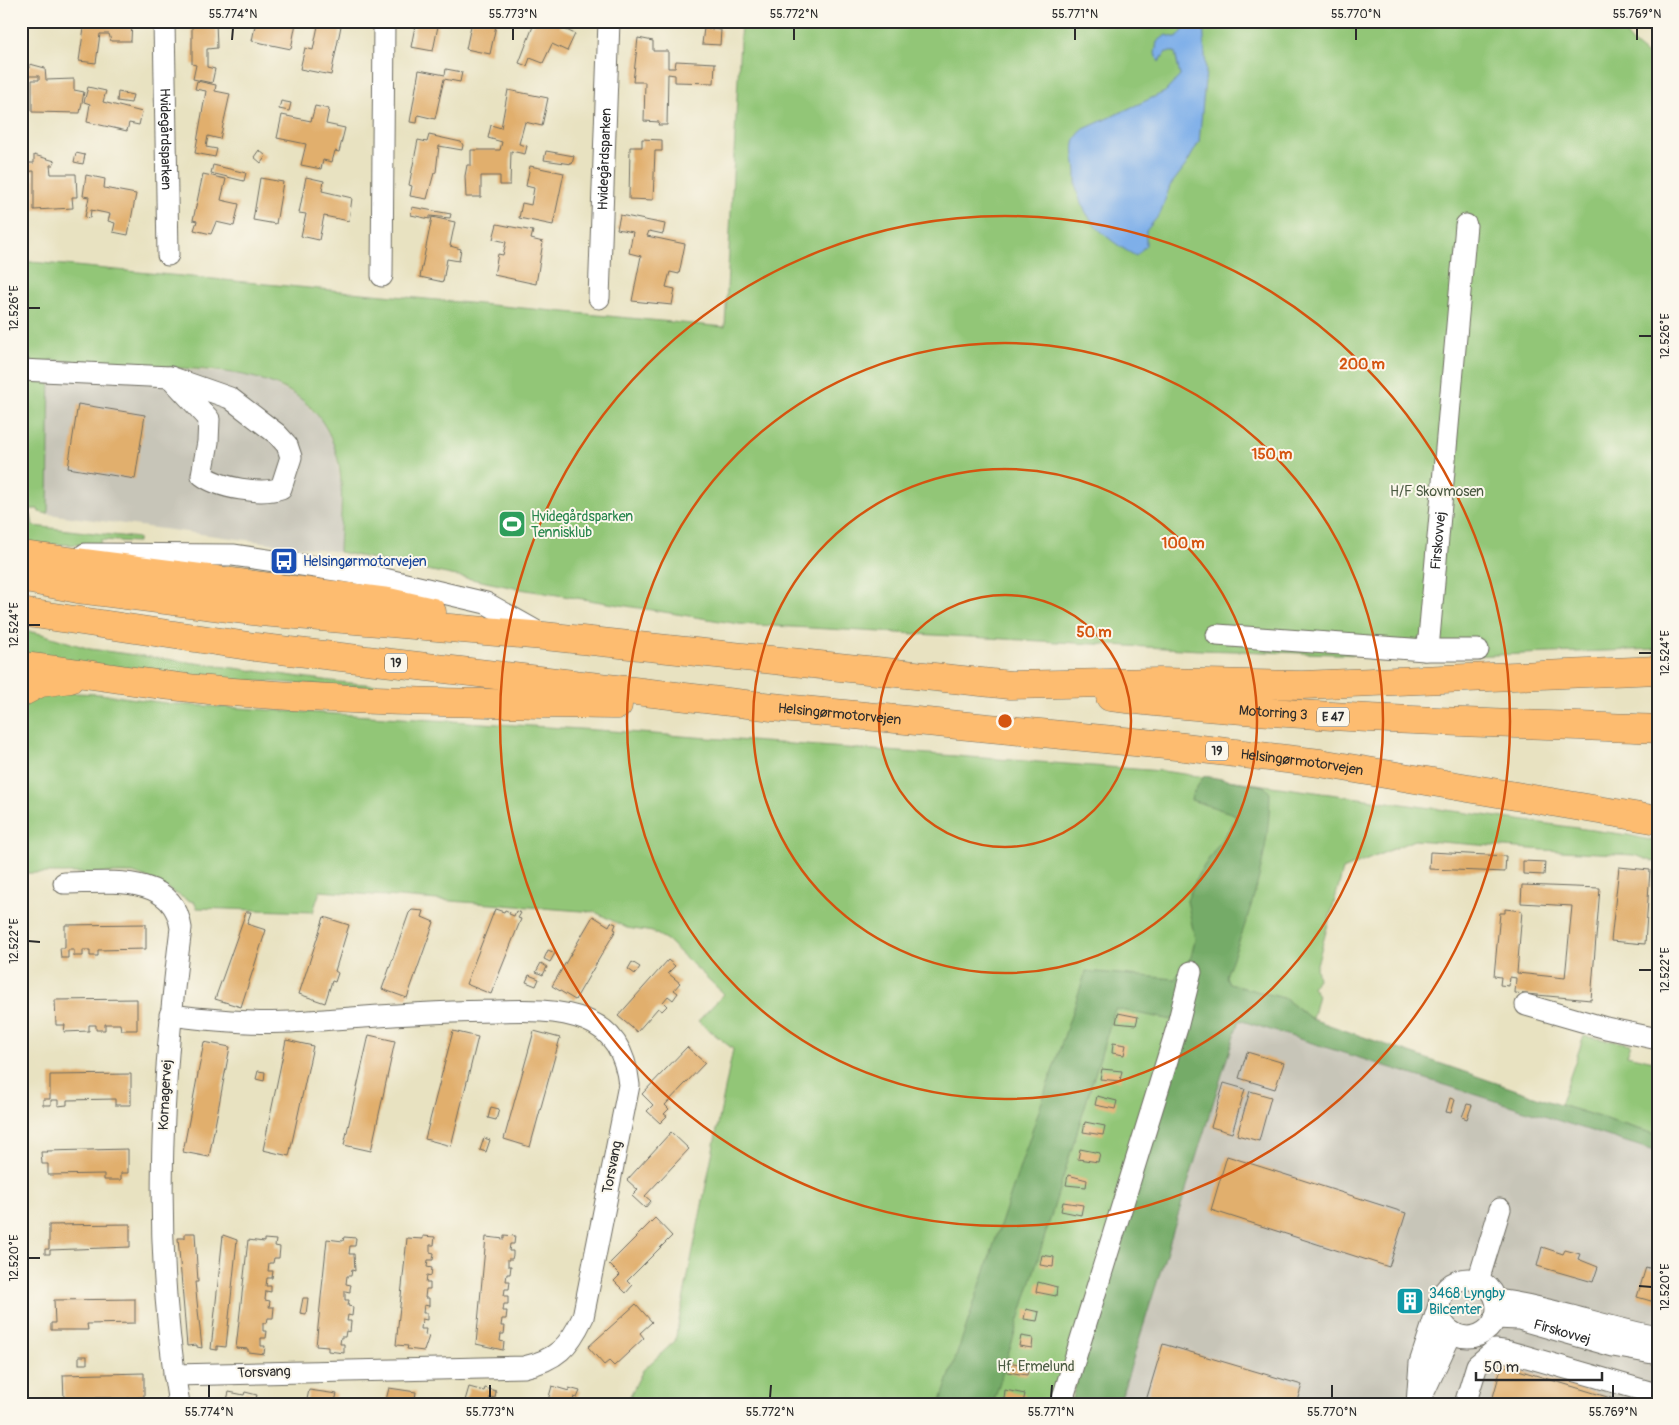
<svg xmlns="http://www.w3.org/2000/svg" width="1679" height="1425" font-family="Pangolin,sans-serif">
  <rect width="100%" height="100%" fill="#fbf7ec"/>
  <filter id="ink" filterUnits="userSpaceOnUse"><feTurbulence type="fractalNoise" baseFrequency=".02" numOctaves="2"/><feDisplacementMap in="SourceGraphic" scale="10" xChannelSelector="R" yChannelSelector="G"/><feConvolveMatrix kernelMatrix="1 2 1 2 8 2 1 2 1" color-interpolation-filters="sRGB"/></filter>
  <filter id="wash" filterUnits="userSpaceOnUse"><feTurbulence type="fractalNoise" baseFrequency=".0096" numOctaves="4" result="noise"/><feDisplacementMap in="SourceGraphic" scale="20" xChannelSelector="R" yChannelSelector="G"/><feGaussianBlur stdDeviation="1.12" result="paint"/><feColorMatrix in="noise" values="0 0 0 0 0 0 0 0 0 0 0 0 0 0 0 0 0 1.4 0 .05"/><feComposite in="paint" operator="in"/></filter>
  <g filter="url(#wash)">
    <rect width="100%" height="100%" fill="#e8e2c1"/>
    <g fill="#c7c5b8">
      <path d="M50,360L242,374L265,380L300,398L321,420L335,448L341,488L339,552L48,514Z"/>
      <path d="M1239,1020L1658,1152V1404H1119Z"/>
    </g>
    <g fill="#92c677" stroke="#5e7851">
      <path d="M741,21H909L910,28L921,21H1615L1633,43L1658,64V649L1441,657L1200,650L739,624L520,589L339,552C340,517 346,480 334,446C308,371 227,371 160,367C124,364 87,362 50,360L48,514L39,512L38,509H21V261L725,327Z"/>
      <path d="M31,515L33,526L138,538V542L101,540V545L21,544V516Z"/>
      <path d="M21,630L42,634L90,649L339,682L376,685L377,688L199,678L21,658Z"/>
      <path d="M48,692L100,694L173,704L612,731L1162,771L1628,835L1658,842V863L1634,855L1544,850L1414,840L1343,870L1316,968L1318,979L1312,987L1318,995L1312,1019L1239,1020L1056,1404H626L643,1370L675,1341L733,1049L698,1021L724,994L667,940L653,932L627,928L595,912L320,891L313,912L197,908L194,902L187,900L152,880L133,873H23V706Z"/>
      <path d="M1584,1036L1631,1044L1627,1055L1658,1062V1135L1560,1105Z"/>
    </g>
    <path fill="#75ab68" stroke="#506b4a" d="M1204,776L1264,786L1270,793C1269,860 1250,914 1226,976L1229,984L1284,998L1312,1019L1560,1105L1658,1135V1152L1239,1020L1119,1404H1070L1178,1021L1115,1009L993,1404H940L1086,971L1175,979L1191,957L1195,940L1187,900L1199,873L1236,819L1234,814L1191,800L1192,795Z"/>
    <path fill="#7eafe9" stroke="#546d8a" d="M1203,21L1206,71L1199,142L1186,165L1170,186L1160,214L1146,231V245L1136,256C1110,242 1085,222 1077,191C1075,183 1077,173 1075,164C1073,149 1071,139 1084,129L1165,92L1180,76L1175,52H1166L1159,62L1155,54L1157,42L1166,35L1177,38L1190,22Z"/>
    <g id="blocks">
      <g fill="#e1af6d">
        <path d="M85,21H132L131,41H111L109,34H100L96,63L79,61Z"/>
        <path d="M192,21H216L217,48L207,49V67L215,69L212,83L193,79L196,65L192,64Z"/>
        <path d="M256,21L296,23L291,49L252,41Z"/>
        <path d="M319,21L341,26L331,75L300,69L305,48L313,50Z"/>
        <path d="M416,21H439L433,51L411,47Z"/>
        <path d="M472,21H497L490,54L466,49Z"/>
        <path d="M535,21H562L560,27L575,34L567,51L552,44L543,63L530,58L527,66L519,63Z"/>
        <path d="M640,21H661V26L640,25Z"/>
        <path d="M704,28L721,30L720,45L702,44Z"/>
        <path d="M638,38L653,41V51H668V68H675L676,61L715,63L714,83L675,82V75L668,74L667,125H658L659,122L644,121L645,82H633Z"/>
        <path d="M30,64L45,68L46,80L74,79V90L84,92L80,113L32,112V80H39V76H21V68H30Z"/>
        <path d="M446,69L462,72L460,82L444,79L435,119L418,115L417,123L410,122L419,70L445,75Z"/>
        <path d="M197,81L216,85L215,91L230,94L220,139L208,136L206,147L217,149L215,157L195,153L206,91L195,89Z"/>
        <path d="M88,87L106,91L103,102L142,112L139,125L129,123L127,131L87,122L90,104L84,102Z"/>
        <path d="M508,90L548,98L542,126L525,122L519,144L527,146L525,154L511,151L510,185H500V176H481V197H466L465,176L467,165H471V150H500L502,142L488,138L491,125L501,128Z"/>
        <path d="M118,92L133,95L131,103L117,101Z"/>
        <path d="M281,101L291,103L289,111L279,109Z"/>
        <path d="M315,106L329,109L326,124L345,128L339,152L335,151L332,162L323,160L321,169L301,165L306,144L277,138L282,115L311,121Z"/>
        <path d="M429,135L461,142L463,145L462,150L439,146L436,172L434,173L427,199L410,196L412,186L409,185L418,140L427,142Z"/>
        <path d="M642,139L662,140V151H655L653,200L629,199L630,147H642Z"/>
        <path d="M259,150L266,156L261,163L254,157Z"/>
        <path d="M546,151L574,156L572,164L544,160Z"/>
        <path d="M76,153L85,155L83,164L74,162Z"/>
        <path d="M34,155L55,161L53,165H50L51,174H76L77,197H72L73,208L34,210V171L21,172V163H34Z"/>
        <path d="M213,165L246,173L244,181L211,173Z"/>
        <path d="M530,166L564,173L553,225L519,218L522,203L531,205L534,188L526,186Z"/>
        <path d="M203,174L226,179L221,200L239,204L234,226L216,222L211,234L194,230L197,221L193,220Z"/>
        <path d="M86,175L105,179L104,188L136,194L128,235L113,232L115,223L108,221L110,214L91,210L90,218L85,217L89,197L83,196Z"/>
        <path d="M306,177L324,181L322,191L352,198L349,221L324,216L319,240L301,236L306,214L299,213Z"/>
        <path d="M260,178L283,182L276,224L253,220Z"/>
        <path d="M412,207L451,214L450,218L430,216V219L411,215Z"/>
        <path d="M620,215L665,224L663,234L649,231L647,236L685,244L679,274L670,272L666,287L675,289L672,305L632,301L641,256L629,253L633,232L617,229Z"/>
        <path d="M432,217L455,222L450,246L461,249L459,261L447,259L443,282L420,277Z"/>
        <path d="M497,224L533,231L531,239L543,242L536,284L494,275L498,254L503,255L506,242L493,239Z"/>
        <path d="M78,404L145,415L135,479L68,468Z"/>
        <path d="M1430,852L1506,856L1505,872L1429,869Z"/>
        <path d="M1523,861L1545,862L1544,875L1523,874Z"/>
        <path d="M1619,867L1650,870L1645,944L1611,941Z"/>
        <path d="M1522,885L1600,888L1591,1000L1515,993L1516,978L1510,977L1509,986L1500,985L1501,977L1494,976L1500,913H1505V909L1522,911L1517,973L1565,978L1572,906L1521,903Z"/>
        <path d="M495,909L504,912L505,910L510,912L509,914L514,916L516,911L521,913L518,918L521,919L491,994L466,984Z"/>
        <path d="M412,910L424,911L422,917L434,922L407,998L382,989L409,913Z"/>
        <path d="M246,912H251L247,924L266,930L241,1007L215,999Z"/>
        <path d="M593,916L609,926L611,922L616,924L614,929L616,930L575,1000L552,986Z"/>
        <path d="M324,917L349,925L335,971L338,973L335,982L332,981L325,1003L299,994Z"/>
        <path d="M146,924V949L98,950V956H90V950H83V956H74V950H68V958H61L60,948H65V925Z"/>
        <path d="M548,950L555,953L550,962L544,959Z"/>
        <path d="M668,960L675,966L668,973L680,983L674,990L678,993L673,1000L668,996L663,1002L667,1006L662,1011L658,1008L637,1032L618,1016Z"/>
        <path d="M632,962L640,967L635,974L628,969Z"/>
        <path d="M541,963L547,967L543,975L536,972Z"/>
        <path d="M529,975L539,979L536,986L526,982Z"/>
        <path d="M137,999V1030H121L120,1024H105V1030H96V1025H89V1031L64,1032L65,1025H56L55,1000Z"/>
        <path d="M1118,1013L1138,1017L1136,1025L1116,1023Z"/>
        <path d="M453,1031L478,1037L451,1146L425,1139Z"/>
        <path d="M534,1031L560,1038L530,1147L504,1139Z"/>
        <path d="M369,1035L395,1041L371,1151L344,1145Z"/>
        <path d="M286,1040L313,1046L289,1156L263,1150Z"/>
        <path d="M204,1042L230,1047L209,1157L183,1152Z"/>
        <path d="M1113,1043L1126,1045L1124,1055L1112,1053Z"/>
        <path d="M687,1047L705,1063L665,1105L669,1109L664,1114L667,1116L660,1123L647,1111L653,1105L642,1094Z"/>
        <path d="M1247,1052L1284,1063L1275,1089L1239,1078Z"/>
        <path d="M1102,1069L1122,1071L1120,1081L1100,1079Z"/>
        <path d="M258,1071L265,1072L264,1081L256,1079Z"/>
        <path d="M131,1074V1105H115V1099L67,1100V1105L58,1106V1100H51V1105H43V1099H50V1075Z"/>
        <path d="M1224,1083L1245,1089L1232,1133L1211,1127Z"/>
        <path d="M1250,1091L1271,1097L1259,1141L1237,1135Z"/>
        <path d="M1097,1096L1117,1101L1115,1109L1095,1105Z"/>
        <path d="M1450,1098L1455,1100L1451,1113L1446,1112Z"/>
        <path d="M1467,1104L1472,1105L1467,1119L1462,1117Z"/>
        <path d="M491,1107L499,1109L496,1120L488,1118Z"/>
        <path d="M1085,1122L1105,1126L1103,1135L1083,1132Z"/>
        <path d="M671,1132L689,1149L645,1196L651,1201L645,1208L632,1196L638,1190L627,1180Z"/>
        <path d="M484,1138L490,1140L486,1152L480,1150Z"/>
        <path d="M128,1149V1173H121V1180H104V1174L48,1175V1164H42L41,1152H48L47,1151Z"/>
        <path d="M1080,1149L1100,1153L1098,1162L1078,1159Z"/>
        <path d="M1227,1156L1406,1213L1389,1267L1211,1210Z"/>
        <path d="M1068,1175L1087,1180L1086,1187L1066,1185Z"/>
        <path d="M1063,1202L1083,1205L1081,1215L1061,1211Z"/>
        <path d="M655,1218L672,1236L627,1281L632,1286L626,1293L614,1281L620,1275L609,1264Z"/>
        <path d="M130,1224V1247L50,1250V1254H45V1249H49V1225Z"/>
        <path d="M185,1233H195L198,1282H195L202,1348L197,1347V1345L187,1346L178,1238H185Z"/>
        <path d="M223,1235L237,1240L226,1347L217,1346V1350L211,1349Z"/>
        <path d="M504,1235L515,1236L514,1244H510L509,1251H513V1255L512,1259H508V1266H511L510,1274H507L506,1281H510L509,1289H505L504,1296H508V1304H504L503,1311H507L506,1319H502L501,1326H505L504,1334H501L500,1341L504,1342L503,1350L476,1344L486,1237L504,1239Z"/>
        <path d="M423,1236L435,1237L434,1245H430V1252L434,1253L433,1260H428L427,1267L432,1268L431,1276L427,1275L426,1283H430V1289H426L425,1298H429V1306L424,1305L423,1313H427V1320L422,1319L421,1329H426L425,1335L429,1336L424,1351L407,1349L408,1346L396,1345L407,1238L423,1239Z"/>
        <path d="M344,1237L356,1238L355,1246H350L349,1254H354L355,1271L352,1270L351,1276H347L346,1284L351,1285L350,1289V1292L345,1291V1300H349L348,1306L353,1307L352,1316L348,1315L347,1321H351L350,1332L346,1331L345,1337H341L340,1344H344V1353L328,1351V1347L316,1346L327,1239L343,1241Z"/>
        <path d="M264,1239L276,1240L275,1246L280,1247L279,1258H274L273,1263H269L268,1271H273L272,1278H267L266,1286H271V1292L266,1291L265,1300L270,1301L269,1307H274L273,1318H268L267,1323H263V1331H267L266,1338H261V1346H265L264,1354L248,1352V1349L236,1348L248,1240L264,1242Z"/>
        <path d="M1542,1247L1563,1254L1565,1250L1580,1254L1578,1259L1598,1267L1593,1282L1537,1266Z"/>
        <path d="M1042,1255L1054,1257L1053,1267L1040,1265Z"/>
        <path d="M1646,1267L1658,1271V1303L1637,1297Z"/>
        <path d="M1038,1282L1057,1287L1056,1296L1036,1292Z"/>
        <path d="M1405,1295L1418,1299L1416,1308L1402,1303Z"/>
        <path d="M303,1298H308L306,1314L300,1313Z"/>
        <path d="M135,1299V1323L87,1324L88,1330H51V1323H55L54,1300Z"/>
        <path d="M636,1304L652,1322L640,1333L644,1338L614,1366L609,1361L604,1365L588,1347Z"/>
        <path d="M1026,1309L1039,1312L1037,1321L1024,1319Z"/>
        <path d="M1021,1336L1033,1338L1032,1348L1019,1346Z"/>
        <path d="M1163,1344L1302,1385L1296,1404H1145Z"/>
        <rect x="79" y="1356" width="8" height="8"/>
        <path d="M1008,1362L1029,1366L1027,1375L1007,1372Z"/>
        <path d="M1502,1365L1627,1403V1404H1491Z"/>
        <path d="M144,1373V1397L128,1398V1404H112V1398H96V1404H89L88,1399H64L63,1375Z"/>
        <path d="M552,1386L569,1391V1388L580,1391L577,1398L574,1397L572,1404H547Z"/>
        <path d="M469,1387L484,1391L485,1388L496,1391L495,1398L490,1397L489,1404H464Z"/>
        <path d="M389,1388L416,1392L415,1399H411L410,1404H385Z"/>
        <path d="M309,1390L337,1394L335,1401L331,1400L330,1404H306Z"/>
        <path d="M1005,1390L1025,1394L1023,1403L1004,1399Z"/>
        <path d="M229,1392L244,1395L245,1392L257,1395L255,1402L226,1404Z"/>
      </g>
    </g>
  </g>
  <g filter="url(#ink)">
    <use href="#blocks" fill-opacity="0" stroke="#6d6b60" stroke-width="1"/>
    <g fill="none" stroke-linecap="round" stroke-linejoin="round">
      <defs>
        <g id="minor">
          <path id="s1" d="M164,21L168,255"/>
          <path d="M382,276L384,21"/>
          <path id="s2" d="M599,298L609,21"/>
          <path d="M21,370L170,377"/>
          <path d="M170,377L230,398L277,434L287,445L291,457L281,488C261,495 219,488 202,475L208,442L209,419Z"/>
          <path d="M85,554L233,555L363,574L486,603L541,634"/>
          <path id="s3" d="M1217,635L1425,650L1429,638L1466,225"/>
          <path d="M1425,650H1478"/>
          <path d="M64,883C106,883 173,872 181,928C161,1087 152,1245 179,1404"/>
          <path d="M1526,1005L1606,1028L1658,1039"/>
          <path d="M170,1015C210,1020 250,1024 291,1022C359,1018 427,1011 496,1011C525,1010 558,1009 586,1020C615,1031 626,1056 629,1085L583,1317C569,1347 556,1360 524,1367L174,1375"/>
          <circle cx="1468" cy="1308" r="29"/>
          <path d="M1478,1281L1500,1209"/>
          <path d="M1496,1300C1551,1307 1603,1327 1658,1337"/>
          <path id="s4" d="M1495,1318L1519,1319L1613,1346L1658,1354"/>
          <path d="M1423,1394L1452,1332"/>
          <path d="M1061,1404L1177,1028L1191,972"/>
          <path d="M1417,1404L1420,1363L1440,1302"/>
          <path d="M1465,1404L1477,1365L1495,1350L1510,1352L1653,1393L1649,1404"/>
        </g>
        <g id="highway">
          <path d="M21,555L388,602L432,612"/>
          <path d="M21,578L78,589L261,612L544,636L1010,685L1159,682L1302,685L1658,670"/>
          <path id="s5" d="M21,612L255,647L772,707L1176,746L1320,763L1658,820"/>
          <path d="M21,666C84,672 146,685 209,690C345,702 482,703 618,705"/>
          <path d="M21,693L40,683L70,679"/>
          <path id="s6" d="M1110,697C1292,719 1475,722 1658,729"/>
        </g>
      </defs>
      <use href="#minor" stroke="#6d6b60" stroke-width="23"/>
      <use href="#highway" stroke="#6d6b60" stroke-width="29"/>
      <use href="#minor" stroke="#fff" stroke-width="21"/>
      <use href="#highway" stroke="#fdbc70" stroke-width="28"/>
    </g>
  </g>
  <path fill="none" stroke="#2b2b2b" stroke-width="2" d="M232,40L233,28M513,40V28M794,40V28M1075,40V28M1356,40V28M1637,40V28M28,308H40M1639,336H1652M28,625H40M1639,653H1652M28,941L40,942M1639,970H1652M28,1258H40M1639,1286L1652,1287M209,1398V1385M490,1398V1385M770,1398L771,1385M1051,1398L1052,1385M1332,1398V1385M1613,1398V1385"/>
  <g fill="none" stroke="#d5540f" stroke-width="2.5">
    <circle cx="1005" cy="721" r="126"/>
    <circle cx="1005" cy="721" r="252"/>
    <circle cx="1005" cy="721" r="378"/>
    <circle cx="1005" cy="721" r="505"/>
  </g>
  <defs>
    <symbol id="stadium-square" viewBox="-11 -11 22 22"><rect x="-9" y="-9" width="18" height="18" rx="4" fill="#2e9e5b" stroke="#fbf7ec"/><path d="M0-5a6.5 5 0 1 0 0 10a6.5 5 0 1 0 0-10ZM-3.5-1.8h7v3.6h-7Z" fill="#fff"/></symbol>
    <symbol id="bus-square" viewBox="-11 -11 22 22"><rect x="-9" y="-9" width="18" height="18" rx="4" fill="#1a4fb4" stroke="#fbf7ec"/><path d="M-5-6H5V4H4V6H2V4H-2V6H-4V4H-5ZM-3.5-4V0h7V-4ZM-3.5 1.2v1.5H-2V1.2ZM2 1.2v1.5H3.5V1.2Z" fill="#fff"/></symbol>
    <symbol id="building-square" viewBox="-11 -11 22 22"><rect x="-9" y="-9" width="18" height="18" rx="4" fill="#0f9aa8" stroke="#fbf7ec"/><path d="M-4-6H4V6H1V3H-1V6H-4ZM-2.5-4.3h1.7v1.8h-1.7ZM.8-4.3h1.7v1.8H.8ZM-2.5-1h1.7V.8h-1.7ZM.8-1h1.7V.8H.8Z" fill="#fff"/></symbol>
  </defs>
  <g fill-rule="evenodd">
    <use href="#stadium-square" x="496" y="508" width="32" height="32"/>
    <use href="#bus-square" x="268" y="545" width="32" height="32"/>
    <use href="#building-square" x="1394" y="1285" width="32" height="32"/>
  </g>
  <g text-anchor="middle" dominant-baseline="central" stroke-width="4" stroke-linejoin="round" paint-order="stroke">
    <g fill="#fbf7ec" stroke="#696865" stroke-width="1">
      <rect x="385" y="653.5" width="22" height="19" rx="4"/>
      <rect x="1317" y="707.5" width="32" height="19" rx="4"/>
      <rect x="1206" y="741.5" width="22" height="19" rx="4"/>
    </g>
    <g font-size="12" font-weight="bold" fill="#2b2b2b">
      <text x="396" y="663">19</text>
      <text x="1333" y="717">E 47</text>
      <text x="1217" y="751">19</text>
    </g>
    <g font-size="14" fill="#2b2b2b" stroke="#fbf7ec">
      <text stroke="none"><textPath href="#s1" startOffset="118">Hvidegårdsparken</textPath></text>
      <text stroke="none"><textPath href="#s2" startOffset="139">Hvidegårdsparken</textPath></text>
      <text stroke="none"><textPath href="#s3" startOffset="319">Firskovvej</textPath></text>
      <text stroke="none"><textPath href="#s5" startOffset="825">Helsingørmotorvejen</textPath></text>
      <text stroke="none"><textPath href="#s6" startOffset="164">Motorring 3</textPath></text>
      <text stroke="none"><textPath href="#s5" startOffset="1290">Helsingørmotorvejen</textPath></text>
      <text transform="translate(165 1095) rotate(-87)">Kornagervej</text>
      <text transform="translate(612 1167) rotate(-79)">Torsvang</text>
      <text stroke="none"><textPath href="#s4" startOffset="69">Firskovvej</textPath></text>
      <text transform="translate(264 1372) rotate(-2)">Torsvang</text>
    </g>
    <g font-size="14" fill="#4a5a42" stroke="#fbf7ec">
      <text x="1437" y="491">H/F Skovmosen</text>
      <text x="1036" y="1366">Hf. Ermelund</text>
    </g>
    <g font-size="14" fill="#27864d" stroke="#fbf7ec" text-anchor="start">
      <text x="531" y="516">Hvidegårdsparken<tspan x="531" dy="16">Tennisklub</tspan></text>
    </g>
    <g font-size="14" fill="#164399" stroke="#fbf7ec" text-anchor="start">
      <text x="303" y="561">Helsingørmotorvejen</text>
    </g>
    <g font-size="14" fill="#0d838f" stroke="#fbf7ec" text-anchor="start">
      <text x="1429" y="1293">3468 Lyngby<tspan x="1429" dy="16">Bilcenter</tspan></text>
    </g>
  </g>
  <circle cx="1005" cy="721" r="8" fill="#d5540f" stroke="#fbf7ec" stroke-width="2.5"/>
  <g font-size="15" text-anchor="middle" font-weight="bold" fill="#d5540f" stroke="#fbf7ec" stroke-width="4" stroke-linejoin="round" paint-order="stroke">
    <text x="1362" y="369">200 m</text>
    <text x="1272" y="459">150 m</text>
    <text x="1183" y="548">100 m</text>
    <text x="1094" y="637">50 m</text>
  </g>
  <rect width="1679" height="1425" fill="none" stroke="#fbf7ec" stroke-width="55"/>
  <path d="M1476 1372v8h126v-8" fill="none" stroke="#2b2b2b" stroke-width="2.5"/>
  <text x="1484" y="1372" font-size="15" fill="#2b2b2b" stroke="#fbf7ec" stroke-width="4" paint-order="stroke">50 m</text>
  <rect x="28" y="28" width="1624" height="1370" fill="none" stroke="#2b2b2b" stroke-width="2"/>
  <g font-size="12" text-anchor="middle" fill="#2b2b2b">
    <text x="233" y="18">55.774°N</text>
    <text x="513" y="18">55.773°N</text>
    <text x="794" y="18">55.772°N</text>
    <text x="1075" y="18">55.771°N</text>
    <text x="1356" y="18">55.770°N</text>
    <text x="1637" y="18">55.769°N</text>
    <text transform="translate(14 308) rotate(-90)" y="4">12.526°E</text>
    <text transform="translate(1665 336) rotate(-90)" y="4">12.526°E</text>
    <text transform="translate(14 625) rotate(-90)" y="4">12.524°E</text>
    <text transform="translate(1665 653) rotate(-90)" y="4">12.524°E</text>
    <text transform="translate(14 941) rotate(-90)" y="4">12.522°E</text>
    <text transform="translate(1665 970) rotate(-90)" y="4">12.522°E</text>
    <text transform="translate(14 1258) rotate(-90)" y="4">12.520°E</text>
    <text transform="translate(1665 1287) rotate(-90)" y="4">12.520°E</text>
    <text x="209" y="1416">55.774°N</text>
    <text x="490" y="1416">55.773°N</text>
    <text x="770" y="1416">55.772°N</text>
    <text x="1051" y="1416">55.771°N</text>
    <text x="1332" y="1416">55.770°N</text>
    <text x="1613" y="1416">55.769°N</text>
  </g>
</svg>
